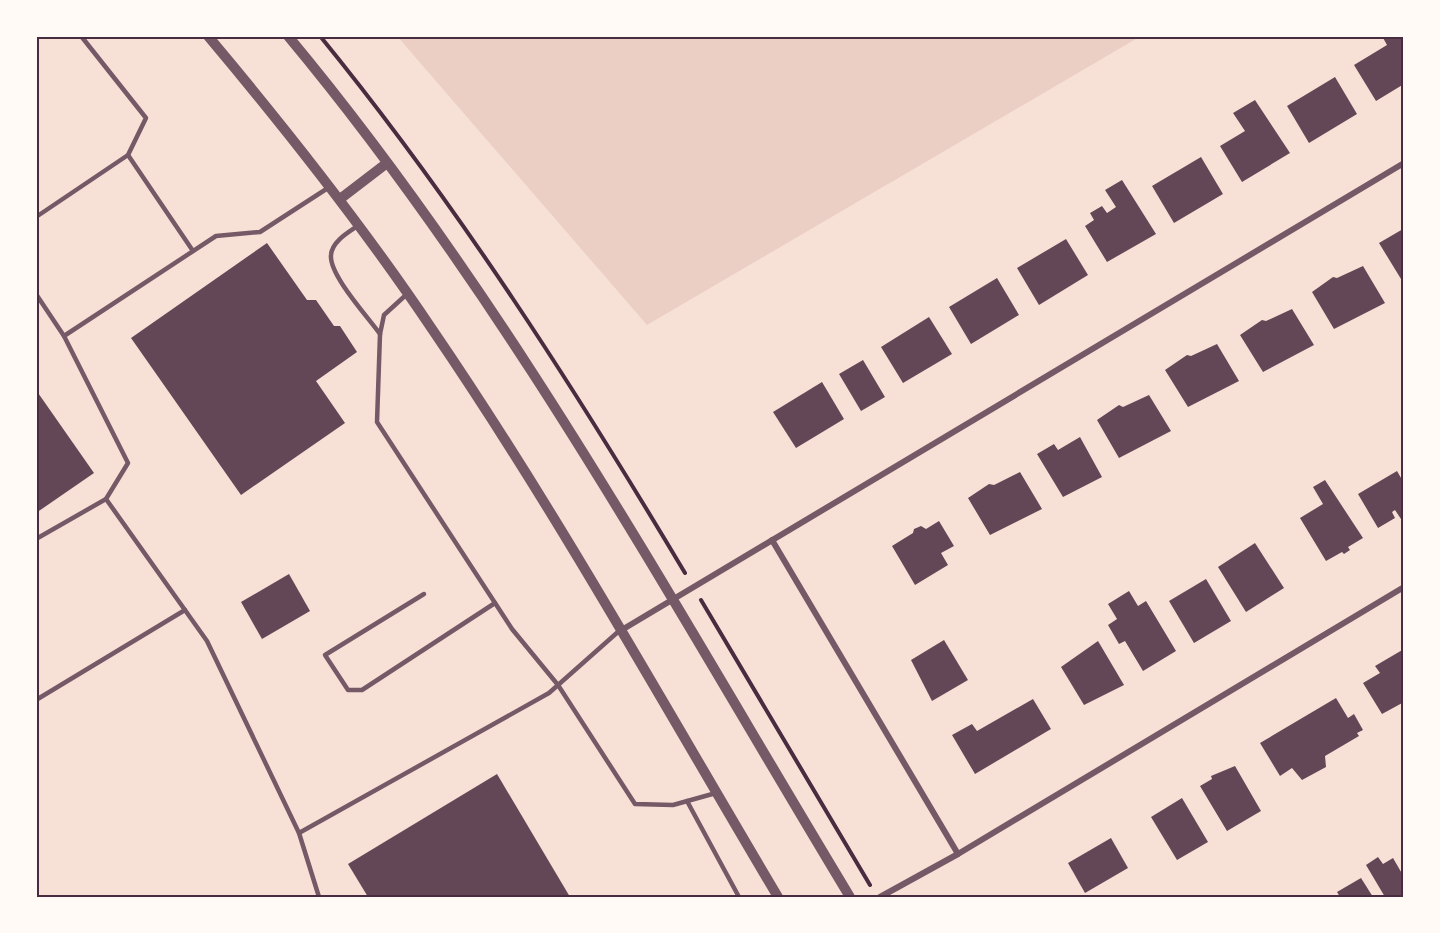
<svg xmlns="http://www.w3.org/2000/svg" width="1440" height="933" font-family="'Fira Sans',sans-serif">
  <rect width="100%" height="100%" fill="#f7e1d7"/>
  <path fill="#ebcfc5" d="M397,36H1141L647,325Z"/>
  <g fill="#644757">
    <path d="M1382,36H1403L1404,38V84L1376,101L1354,65L1387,45Z"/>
    <path d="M1335,77L1357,114L1309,143L1287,106Z"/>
    <path d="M1255,100L1290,153L1242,182L1220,146L1245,131L1233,113Z"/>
    <path d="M1201,157L1223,194L1174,223L1152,186Z"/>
    <path d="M1122,180L1156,234L1107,262L1085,226L1094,220L1090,213L1102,206L1107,213L1116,207L1105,190Z"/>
    <path d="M1403,229L1404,277L1401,279L1379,243Z"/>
    <path d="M1066,239L1088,275L1039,305L1017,268Z"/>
    <path d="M267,243L307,300H316L334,326H340L357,352L316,381L345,423L241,495L131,338Z"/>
    <path d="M1363,266L1385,303L1334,329L1312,292L1333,277L1337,278Z"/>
    <path d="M997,278L1019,315L971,344L949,307Z"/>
    <path d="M1292,309L1314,345L1263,372L1240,335L1262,320L1266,321Z"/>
    <path d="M929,317L952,354L903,383L881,347Z"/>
    <path d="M1217,344L1239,381L1188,407L1165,370L1187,355L1191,356Z"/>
    <path d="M863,360L885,397L861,411L839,374Z"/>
    <path d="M822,382L844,419L796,448L773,412Z"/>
    <path d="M36,390L94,473L36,513Z"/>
    <path d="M1149,395L1171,431L1119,458L1097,420L1119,405L1123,407Z"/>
    <path d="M1080,437L1102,477L1063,497L1037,454L1054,444L1058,450Z"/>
    <path d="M1397,471L1404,483V517L1401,519L1395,510L1392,512L1395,518L1378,528L1358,494Z"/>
    <path d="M1020,472L1042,509L990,535L968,498L989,484L994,485Z"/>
    <path d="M1325,480L1363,538L1348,547L1350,550L1344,554L1342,552L1326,561L1300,518L1323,504L1313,487Z"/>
    <path d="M939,521L954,546L941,553L948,565L915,585L892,546L913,533L914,529L921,526L926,529Z"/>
    <path d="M1255,543L1284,588L1246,612L1218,567Z"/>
    <path d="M289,574L310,611L262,639L241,602Z"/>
    <path d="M1206,579L1231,621L1194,643L1169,601Z"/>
    <path d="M1129,591L1138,606L1146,601L1176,651L1143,671L1125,641L1119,644L1108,625L1117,619L1108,604Z"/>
    <path d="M944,640L968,680L932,701L911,660Z"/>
    <path d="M1098,641L1124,685L1084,705L1061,667Z"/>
    <path d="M1404,649V702L1382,714L1363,683L1380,673L1375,666Z"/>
    <path d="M1336,698L1348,718L1354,714L1363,730L1357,733L1359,736L1325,756L1326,767L1302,780L1292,768L1280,776L1260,743Z"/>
    <path d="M1033,699L1051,729L975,774L952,735L972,724L977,731Z"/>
    <path d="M1235,766L1261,811L1227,831L1200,786L1212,779L1211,776Z"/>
    <path d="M497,774L570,897H368L348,864Z"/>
    <path d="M1182,798L1208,842L1177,860L1151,817Z"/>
    <path d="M1111,838L1128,868L1085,893L1068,863Z"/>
    <path d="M1378,857L1383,864L1393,858L1404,877V897H1385L1366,865Z"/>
    <path d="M1361,878L1373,897H1340L1337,892Z"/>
  </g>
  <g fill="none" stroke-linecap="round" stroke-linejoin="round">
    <g stroke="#4a2c40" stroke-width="4">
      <path d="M320,36C457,204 574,387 685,573"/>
      <path d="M701,600L870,885"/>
    </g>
    <g stroke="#755966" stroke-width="4.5">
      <path d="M128,155L193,251"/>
      <path d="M331,186L260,232L216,236L64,336L128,463L106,499L207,641L299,833L549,693L619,631"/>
      <path d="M36,217L128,155L146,118L81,36"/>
      <path d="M359,225C349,232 332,241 331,255C329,275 368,317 380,334"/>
      <path d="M36,294L64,336"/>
      <path d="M407,294L384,315L380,334L377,422L512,629L558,685L635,804L673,805L716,793"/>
      <path d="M36,539L106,499"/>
      <path d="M424,594L325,655L348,690H362L495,603"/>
      <path d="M36,700L185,610"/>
      <path d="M687,801L739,897"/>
      <path d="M299,833L319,897"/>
    </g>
    <g stroke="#755966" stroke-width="6">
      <path d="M772,540L958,854"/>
      <path d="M620,631L1404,163"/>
      <path d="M880,897L958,854L1404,587"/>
    </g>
    <g stroke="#755966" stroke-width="10">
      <path d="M208,36C287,130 363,226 432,329C557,512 665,707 778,897"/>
      <path d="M288,36C508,300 673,604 850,897"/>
      <path d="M340,199L387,163"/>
    </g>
  </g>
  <rect width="1440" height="933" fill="none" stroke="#fffaf5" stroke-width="75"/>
  <rect x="38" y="38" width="1364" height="858" fill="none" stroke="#4a2c40" stroke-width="2"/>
</svg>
